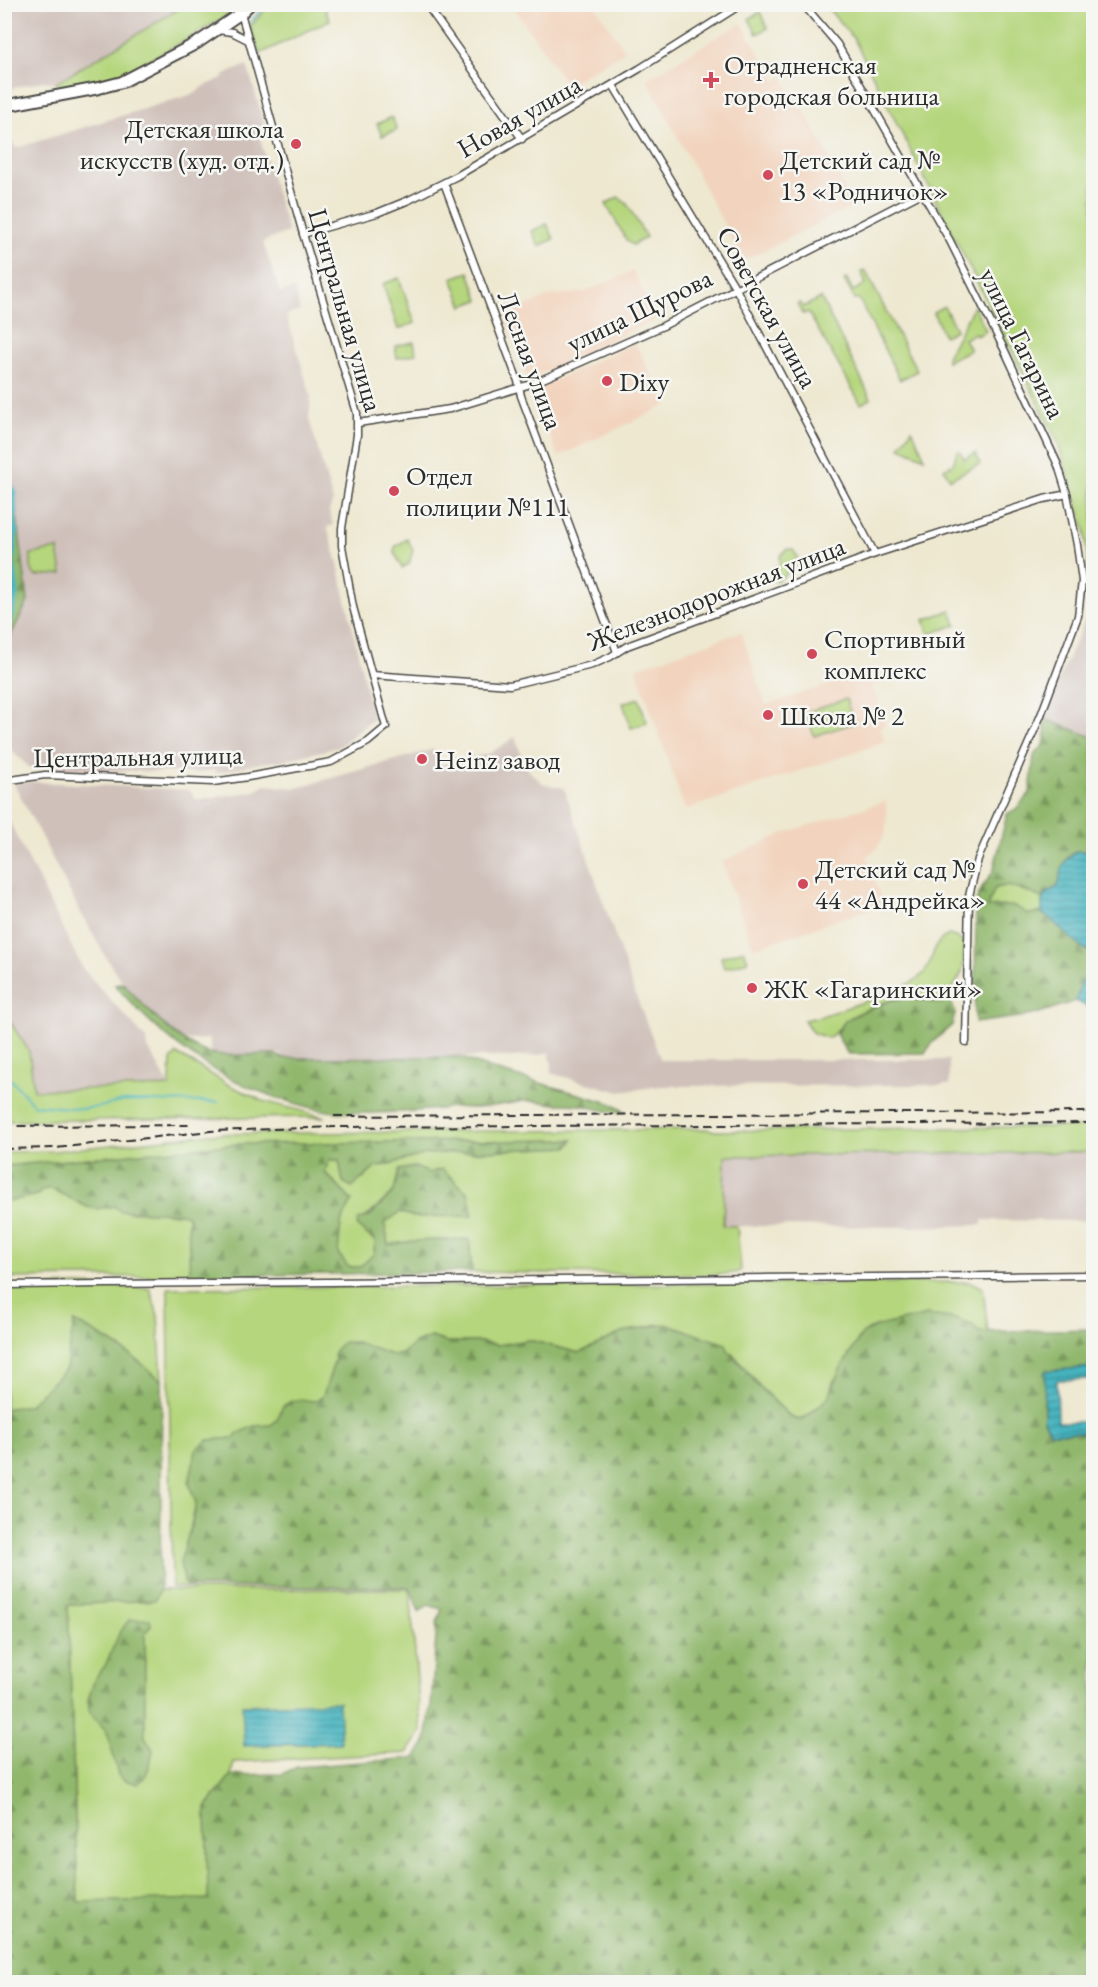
<svg xmlns="http://www.w3.org/2000/svg" width="1098" height="1987" font-family="'EB Garamond',serif">
  <defs>
    <pattern id="forest-firs" width="22" height="20" patternUnits="userSpaceOnUse" patternTransform="scale(1.5)"><rect width="22" height="20" fill="#90b76c"/><path d="M5 1l3.5 6h-7zM16 11l3.5 6h-7z" fill="#769559"/></pattern>
    <pattern id="water-rules" width="6" height="5" patternUnits="userSpaceOnUse" patternTransform="scale(1.5)"><rect width="6" height="5" fill="#44b3bf"/><path d="M0 2.5h6" fill="none" stroke="#39929b"/></pattern>
  </defs>
  <rect width="100%" height="100%" fill="#f6f6f2"/>
  <filter id="ink" filterUnits="userSpaceOnUse"><feTurbulence type="fractalNoise" baseFrequency=".0167" numOctaves="2"/><feDisplacementMap in="SourceGraphic" scale="12" xChannelSelector="R" yChannelSelector="G"/><feConvolveMatrix kernelMatrix="1 2 1 2 8 2 1 2 1" color-interpolation-filters="sRGB"/></filter>
  <filter id="wash" filterUnits="userSpaceOnUse"><feTurbulence type="fractalNoise" baseFrequency=".008" numOctaves="4" result="noise"/><feDisplacementMap in="SourceGraphic" scale="24" xChannelSelector="R" yChannelSelector="G"/><feGaussianBlur stdDeviation="1.35" result="paint"/><feColorMatrix in="noise" values="0 0 0 0 0 0 0 0 0 0 0 0 0 0 0 0 0 1.4 0 .05"/><feComposite in="paint" operator="in"/></filter>
  <g filter="url(#wash)">
    <rect width="100%" height="100%" fill="#eee8d0"/>
    <g fill="#f2d4be">
      <path d="M512,5H595L625,51L567,85Z"/>
      <path d="M741,23L776,81L783,77L799,109L803,108L830,158L853,206L743,261L647,79Z"/>
      <path d="M633,271L657,319L528,379L504,315L550,296L584,292Z"/>
      <path d="M635,343L667,405L558,457L533,390Z"/>
      <path d="M741,632L766,705L873,670L878,683L872,685L886,725L880,728L885,742L685,810L636,668Z"/>
      <path d="M886,801L887,819L885,835L877,848L867,856L883,905L753,948L722,862L784,833Z"/>
    </g>
    <g fill="#cfc0ba">
      <path d="M5,5H185L56,83L43,81L8,89L5,97Z"/>
      <path d="M247,65L265,126L257,129L288,232L263,242L280,293L295,289L300,311L286,315L311,396L309,419L333,501L329,511L333,525L327,527L337,560L373,719L339,747L280,761L261,763L216,773L215,770L197,773L30,768L5,745L4,647L27,602L14,492L5,480V134L16,148L196,93L201,88L224,77V75Z"/>
      <path d="M1091,606L1094,608L1093,737L1042,718Z"/>
      <path d="M515,737L525,766L531,773L544,784L564,788L634,991L661,1060H949V1085L660,1086L620,1092L550,1073L552,1065L549,1052L540,1055L512,1057L281,1058V1054H210V1039L185,1040L176,1035L151,1013L124,984L108,961L78,908L14,784L21,781L189,790L196,800L256,791L265,785L296,788L434,749L438,766L490,753Z"/>
      <path d="M4,811L83,969L146,1039L148,1048L170,1087L34,1090L29,1051L5,1014Z"/>
      <path d="M1093,1152V1221L982,1220V1225L911,1227L723,1226L725,1156Z"/>
    </g>
    <g fill="#b5d67d" stroke="#708054" stroke-width="1.5">
      <path d="M185,5H241L218,21L179,44L119,76L58,88L56,83Z"/>
      <path d="M269,5H323L330,20L260,54L250,27Z"/>
      <path d="M825,5H1093V608L1091,606L1085,530L1057,440L854,39Z"/>
      <path d="M760,12L768,28L757,34L749,19Z"/>
      <path d="M392,117L397,130L382,136L377,124Z"/>
      <path d="M618,197L627,204L646,237L633,245L627,241L606,204Z"/>
      <path d="M547,224L554,239L539,246L532,231Z"/>
      <path d="M865,270L917,371L900,380L859,299L855,300L844,280L847,279L853,291L866,284L861,272Z"/>
      <path d="M469,272L479,300L463,306L452,278Z"/>
      <path d="M399,278L415,323L398,329L383,284Z"/>
      <path d="M821,298L871,399L861,404L808,312L803,314L797,304L800,303L803,307Z"/>
      <path d="M944,306L956,330L944,336L933,312Z"/>
      <path d="M974,306L986,331L977,336L975,333L964,339L970,350L947,361V357Z"/>
      <path d="M414,342L416,354L397,358L395,346Z"/>
      <path d="M912,429L925,458L900,447Z"/>
      <path d="M960,451L964,459L976,453L980,464L950,479L944,469L953,464L957,452Z"/>
      <path d="M407,539L413,550L409,564L402,568L394,551L395,547Z"/>
      <path d="M58,549L62,574L35,576L31,568V554Z"/>
      <path d="M787,549L793,550L797,556L795,567L777,581L772,580L771,570L780,563V556Z"/>
      <path d="M951,610L956,625L929,634L924,620Z"/>
      <path d="M639,698L647,723L631,728L623,703Z"/>
      <path d="M846,699L854,723L814,736L806,712Z"/>
      <path d="M1005,885L1018,887L1042,898V913L1027,914L987,908L995,888Z"/>
      <path d="M949,935L958,938L964,944C965,978 960,976 942,1003C928,1002 918,997 905,996C896,996 857,1013 848,1019C840,1025 837,1033 828,1038L813,1033L804,1020L819,1017C843,1008 905,991 922,975C935,963 930,942 949,935Z"/>
      <path d="M744,950L748,961L724,968L721,957Z"/>
      <path d="M5,1014L29,1051L34,1090L170,1087L171,1060L177,1054L229,1085L263,1101L325,1117L5,1121Z"/>
      <path d="M1012,1127H1094L1093,1152L725,1156L723,1226H737L741,1270L736,1273L710,1275L472,1272L469,1239L413,1241L388,1245L385,1223L400,1212L414,1217L468,1193L442,1169L429,1173L415,1167L399,1170L394,1191L357,1226L375,1241L374,1254L360,1267H348L337,1253L341,1223L352,1201L325,1172L329,1160H339L343,1182L363,1179L375,1168L426,1154L567,1147L572,1140L239,1144L5,1166L4,1152L55,1151L211,1134L706,1129L715,1131Z"/>
      <path d="M50,1188C80,1198 77,1212 115,1206L120,1211L134,1212L149,1210L174,1214L181,1213L188,1215L190,1276L5,1278L4,1202L37,1195L43,1190Z"/>
      <path d="M970,1282L983,1288L988,1333L978,1332L973,1325L907,1320L869,1329L858,1339L856,1346L833,1382L828,1398L807,1416L799,1420L791,1417L763,1390L736,1357L729,1352L656,1324L643,1329L623,1332L580,1353L529,1340L497,1345L481,1342H446L431,1337L415,1343L402,1354L394,1356L356,1342L334,1353L335,1360L323,1396L316,1401L298,1400L283,1406L277,1420L271,1425L246,1430L234,1438H230L189,1483L196,1503L181,1569C184,1575 183,1581 188,1587H172L168,1288Z"/>
      <path d="M78,1285L150,1288L158,1316L162,1381C135,1356 107,1338 75,1322L66,1369L29,1405L5,1409L4,1288Z"/>
      <path d="M410,1589L421,1732L407,1753L234,1762L231,1775L206,1807L209,1900L78,1902L68,1605L154,1600L160,1590Z"/>
    </g>
    <g fill="url(#forest-firs)" stroke="#5e714c" stroke-width="1.5">
      <path d="M5,480L14,492L28,601L5,647Z"/>
      <path d="M1042,718L1093,737V849C1087,853 1081,850 1075,852C1063,858 1061,874 1058,886L1046,893L1042,898C1026,892 1014,883 995,888L987,907C1002,906 1014,902 1027,914C1031,914 1038,912 1042,913C1059,917 1071,943 1088,951L1093,949V976L1081,983L1076,1001L1033,1015L975,1023L976,901L983,886L993,872L1007,814L1016,809L1030,793L1034,755L1044,745L1046,732Z"/>
      <path d="M120,983L124,984C146,1008 178,1044 209,1053C221,1057 259,1054 274,1054L282,1058L459,1057L498,1071L610,1103L624,1111C610,1115 593,1107 579,1105C572,1104 564,1104 556,1104C545,1103 535,1100 524,1101C508,1104 491,1107 474,1108C463,1109 453,1104 442,1109C408,1111 371,1115 337,1112C319,1111 301,1105 284,1100C213,1078 164,1041 115,985Z"/>
      <path d="M951,990L950,1001L955,1013L952,1025L933,1042L925,1053L848,1054L836,1034L846,1020L864,1011L903,996L927,1002L942,1003Z"/>
      <path d="M573,1140L568,1147L426,1154L375,1168L352,1187L343,1182L339,1160H329L325,1173L352,1201L341,1223L338,1253L348,1267H360L374,1254L375,1241L357,1226L358,1220L371,1215L394,1191L399,1170L415,1167L429,1173L442,1169L468,1193L473,1216L414,1217L400,1212L385,1223L388,1245L413,1241L469,1239L472,1272L190,1276L188,1215L181,1213L120,1211L114,1206L97,1209L87,1207L50,1188L43,1190L37,1195L5,1202V1166L239,1144Z"/>
      <path d="M927,1315C945,1318 967,1316 978,1332L1093,1329V1367L1045,1372L1044,1420L1051,1433L1093,1432V1982H5V1409L29,1405L66,1369L74,1322C107,1338 135,1356 162,1381L160,1590L155,1600L68,1605L78,1902L208,1899L206,1807L231,1775L282,1774L297,1767L415,1758L426,1741L431,1706L437,1623L442,1609L428,1605L419,1612L410,1587H188L184,1582C184,1575 181,1569 180,1562L195,1513L196,1503L189,1483L196,1450L208,1440L234,1438L239,1433L254,1426L271,1425L277,1420L283,1406L290,1402L298,1400L316,1401L323,1396L335,1360L334,1353L338,1346L344,1342H356L394,1356L402,1354L415,1343L431,1337L446,1342H481L497,1345L529,1340L579,1353L623,1332L666,1324L726,1344L729,1352L749,1373L756,1384L791,1417L799,1420L807,1416L828,1398L840,1369L863,1333L878,1326Z"/>
      <path d="M150,1619L151,1625L145,1633V1737L153,1750C150,1763 149,1775 138,1784L124,1780L118,1775L109,1738L106,1730L90,1714L88,1700L95,1678L105,1666L120,1632L129,1620Z"/>
    </g>
    <g fill="url(#water-rules)" stroke="#386f75" stroke-width="1.5">
      <path d="M1093,849V949L1088,951C1072,943 1059,924 1042,913C1041,894 1044,896 1058,886C1061,871 1063,858 1078,851L1088,852Z"/>
      <path d="M1093,976V1010L1076,1001L1081,983Z"/>
      <path d="M1093,1367V1379L1057,1380L1058,1422H1093V1432L1051,1433L1044,1420L1045,1371Z"/>
      <path d="M339,1702L341,1743L244,1746L242,1705Z"/>
    </g>
    <g fill="none" stroke-linecap="round" stroke-linejoin="round">
      <g stroke="#44b3bf" stroke-width="2">
        <path d="M249,24L266,4"/>
        <path d="M4,1072L34,1105L82,1109L104,1106L124,1101L218,1102"/>
      </g>
      <path stroke="#44b3bf" stroke-width="14" d="M4,488L9,491L11,531L8,559L12,592L4,624"/>
    </g>
  </g>
  <g filter="url(#ink)">
    <g fill="none" stroke-linecap="round" stroke-linejoin="round">
      <defs>
        <g id="street">
          <path d="M426,4L522,139"/>
          <path d="M803,4L837,44L950,241L1004,349L1058,465L1067,494L1077,545L1082,581L1078,616L1041,715L978,859L969,896L966,1042"/>
          <path d="M218,30L232,32L248,40"/>
          <path d="M613,85L735,287L875,554"/>
          <path d="M444,183L518,381L521,396L617,652"/>
          <path d="M303,234L377,213L409,200L457,176L639,69L742,4"/>
          <path d="M358,423L450,409L534,383L663,326L924,192"/>
          <path d="M372,675L510,685L592,665L610,657L627,646L875,554L1044,499L1067,494"/>
          <path d="M4,781L45,775L213,782L248,777L331,762L368,742L386,727L353,607L342,546V528L357,435V413L303,234L241,13"/>
          <path d="M4,1285L1094,1275"/>
        </g>
        <path id="primary" d="M4,106L99,88L122,82L197,43L241,13L250,4"/>
      </defs>
      <use href="#street" stroke="#484744" stroke-width="9"/>
      <use href="#primary" stroke="#484744" stroke-width="14"/>
      <use href="#street" stroke="#fff" stroke-width="6"/>
      <use href="#primary" stroke="#fff" stroke-width="10"/>
      <g stroke="#2b2b2b" stroke-width="2" stroke-dasharray="9 4.5" stroke-linecap="butt">
        <path d="M334,1116L1094,1112"/>
        <path d="M4,1126L191,1125"/>
        <path d="M4,1149L56,1148L210,1131L339,1127L1094,1123"/>
      </g>
    </g>
  </g>
  <g fill="#d1495b" stroke="#f6f6f2" stroke-width="2">
    <path d="M708 71h6v6h6v6h-6v6h-6v-6h-6v-6h6z"/>
    <circle cx="296" cy="144" r="6"/>
    <circle cx="768" cy="175" r="6"/>
    <circle cx="607" cy="381" r="6"/>
    <circle cx="394" cy="491" r="6"/>
    <circle cx="812" cy="654" r="6"/>
    <circle cx="768" cy="715" r="6"/>
    <circle cx="422" cy="759" r="6"/>
    <circle cx="803" cy="884" r="6"/>
    <circle cx="752" cy="988" r="6"/>
  </g>
  <g text-anchor="middle" dominant-baseline="central" stroke-width="5" stroke-linejoin="round" paint-order="stroke">
    <g font-size="27" fill="#2b2b2b" stroke="#f6f6f2" text-anchor="start">
      <text x="724" y="64">Отрадненская<tspan x="724" dy="31">городская больница</tspan></text>
      <text x="284" y="128" text-anchor="end">Детская школа<tspan x="284" dy="31">искусств (худ. отд.)</tspan></text>
      <text x="780" y="159">Детский сад №<tspan x="780" dy="31">13 «Родничок»</tspan></text>
      <text x="619" y="381">Dixy</text>
      <text x="406" y="475">Отдел<tspan x="406" dy="31">полиции №111</tspan></text>
      <text x="824" y="638">Спортивный<tspan x="824" dy="31">комплекс</tspan></text>
      <text x="780" y="715">Школа № 2</text>
      <text x="434" y="759">Heinz завод</text>
      <text x="815" y="868">Детский сад №<tspan x="815" dy="31">44 «Андрейка»</tspan></text>
      <text x="764" y="988">ЖК «Гагаринский»</text>
    </g>
    <g font-size="27" fill="#2b2b2b" stroke="#f6f6f2">
      <text transform="translate(519 116) rotate(-30)">Новая улица</text>
      <text transform="translate(768 307) rotate(61)">Советская улица</text>
      <text transform="translate(346 310) rotate(74)">Центральная улица</text>
      <text transform="translate(639 310) rotate(-26)">улица Щурова</text>
      <text transform="translate(1023 343) rotate(64)">улица Гагарина</text>
      <text transform="translate(531 360) rotate(70)">Лесная улица</text>
      <text transform="translate(716 593) rotate(-21)">Железнодорожная улица</text>
      <text transform="translate(138 756) rotate(-1)">Центральная улица</text>
    </g>
  </g>
  <rect width="1098" height="1987" fill="none" stroke="#f6f6f2" stroke-width="24"/>
</svg>
